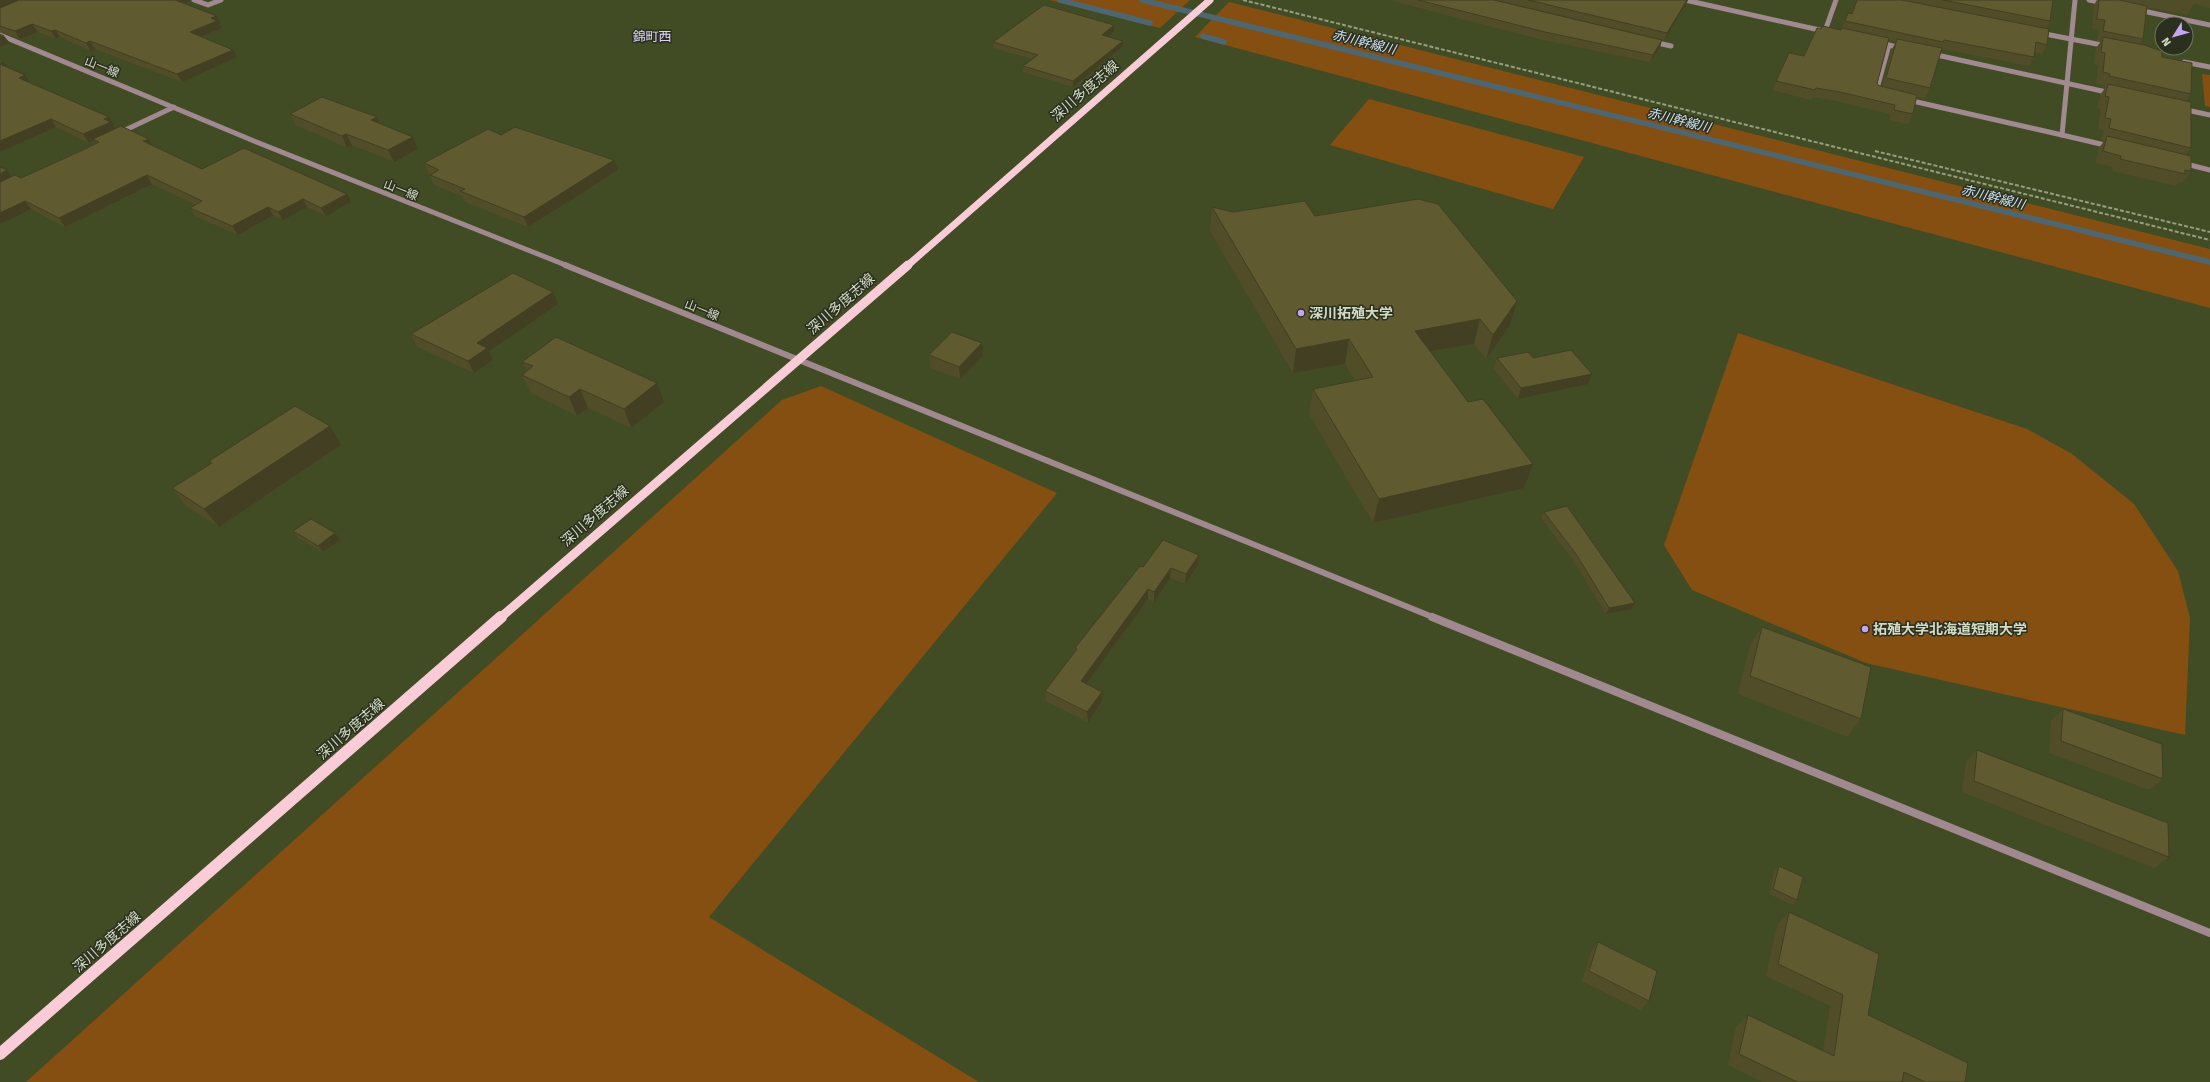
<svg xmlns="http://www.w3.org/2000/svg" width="2210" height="1082" font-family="'Fira Sans','Noto Sans JP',sans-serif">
  <rect width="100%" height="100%" fill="#414c25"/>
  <g fill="#864f12">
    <path d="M1050,0H1190L1160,28Z"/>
    <path d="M1229,2L2210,249V308L1195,37Z"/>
    <path d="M2202,74L2210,75V107L2205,106Z"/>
    <path d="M1369,99L1584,157L1553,209L1330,145Z"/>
    <path d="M1738,333L2027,429L2072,454L2134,504L2178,571L2190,618L2185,735L1866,663L1692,590L1664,545Z"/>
    <path d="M821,386L1057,493L709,917L979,1082H26L782,400Z"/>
  </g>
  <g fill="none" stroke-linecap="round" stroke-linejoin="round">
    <g stroke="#4d666f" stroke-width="5.5">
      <path d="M1060,0L1150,23"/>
      <path d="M1142,0L2210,262"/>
      <path d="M1203,36L1224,42"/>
    </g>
    <g stroke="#a08a8f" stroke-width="5">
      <path d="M194,0L208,5L221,0"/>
      <path d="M1685,0L1824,31"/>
      <path d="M2075,0L2062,135L2109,146"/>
      <path d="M2089,0L2104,3"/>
      <path d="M2138,10L2210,25"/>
      <path d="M1825,31L1836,0"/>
      <path d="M2040,33L2107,46"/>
      <path d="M0,35L254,141L568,266"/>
      <path d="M1653,42L1671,46"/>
      <path d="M1879,43L1902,48"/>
      <path d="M1932,54L2111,93"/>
      <path d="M2184,62L2210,67"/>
      <path d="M1876,92L1889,45"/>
      <path d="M1908,100L2062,135"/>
      <path d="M2182,109L2210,115"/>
      <path d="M119,133L174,107"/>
      <path d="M2182,163L2210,170"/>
    </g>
    <path stroke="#a08a8f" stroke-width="6" d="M565,265L1435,618"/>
    <path stroke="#a08a8f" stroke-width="8" d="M1432,617L2210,933"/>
    <path stroke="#f9ccd7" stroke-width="7" d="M907,266L1210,0"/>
    <path stroke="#f9ccd7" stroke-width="9" d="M500,618L908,265"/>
    <path stroke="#f9ccd7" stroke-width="12" d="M0,1054L501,617"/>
    <g stroke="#959e81" stroke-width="2" stroke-dasharray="4 2" stroke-linecap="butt">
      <path d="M1243,0L2210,240"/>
      <path d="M1875,151L2210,232"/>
    </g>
  </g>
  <g fill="#524d29" fill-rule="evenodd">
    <path d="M0,0L190,1L185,4L221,24H219L222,28L202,37L237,57L182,82L95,49L91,51L60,37L56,39L38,32L20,39L0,32Z"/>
    <path d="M1389,0H1494L1662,40L1660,47L1650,62L1543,40Z"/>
    <path d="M1496,0H1688L1686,4L1664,40Z"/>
    <path d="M1857,0H2053L2050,21L2046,28L2047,45L2042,54L2035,52L2034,57L2029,66L1942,49L1930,88L1924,99L1916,97L1913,114L1908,124L1889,120L1890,114L1836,101L1812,97L1811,100L1772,90L1789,53L1804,56L1822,26L1841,30L1848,13L1851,14ZM1888,40L1896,42L1892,49L1882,87L1880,86L1877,84Z"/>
    <path d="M2097,0H2210V8L2194,4L2187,15L2147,7L2143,39L2140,44L2162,57L2191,94L2186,101L2191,148L2186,154L2191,171L2182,183L2179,182L2176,186L2112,171L2113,167L2095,163L2099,148L2104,141L2101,140L2104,131L2098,129L2101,109L2097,108L2100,95L2105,88L2102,87V85L2096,84L2098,65L2094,64L2096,48L2101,41H2097L2099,30L2092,28L2094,5Z"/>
    <path d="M1114,25V31L1107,37L1123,46L1073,87L1023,72V66L1032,59L993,48V42Z"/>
    <path d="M0,60L3,61L8,68L30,83L114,125H113L115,128L149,139L154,146L202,169L351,202L326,216L307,207L283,220L273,215L238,235L195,216L190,208L196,205L152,184L65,227L31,209L0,224L7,170L11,177L21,178L96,143L94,140L89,143L56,127L0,152Z"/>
    <path d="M290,114L377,117L380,124L418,149L394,162L352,145L347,148L296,125Z"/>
    <path d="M501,135L618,170L528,227L465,202L462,196L434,185L430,175L431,174H429L424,163Z"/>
    <path d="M1212,207L1233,212L1315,216L1510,325L1486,359L1474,344L1430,352L1524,488L1373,523L1309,414L1313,389L1355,380L1345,364L1293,373L1210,231Z"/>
    <path d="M553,292L558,304L489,351L493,360L474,373L417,347L411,334Z"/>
    <path d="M929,355L983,356L960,379L930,368Z"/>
    <path d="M1497,358H1533L1592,374L1588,384L1518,399L1494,369Z"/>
    <path d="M522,362L664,402L631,428L588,408L577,416L531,393L522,375L527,371Z"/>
    <path d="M341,445L219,527L187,507L172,488L211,463L209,461Z"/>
    <path d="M1544,512L1635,603L1632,609L1606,614L1573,560L1541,518Z"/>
    <path d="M293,531L340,540L323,552L298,538Z"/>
    <path d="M1199,555L1198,565L1185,584L1170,578L1154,602L1148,599L1086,684L1102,692V701L1088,722L1046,701L1045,691L1075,652V648L1143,567Z"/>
    <path d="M1762,627L1861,719L1847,737L1738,694L1750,645Z"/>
    <path d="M2063,709L2163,779L2149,790L2049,753L2051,721Z"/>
    <path d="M1977,750L2169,857L2154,868L1962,792L1966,762Z"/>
    <path d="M1779,866L1797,900L1792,905L1769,894L1774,872Z"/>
    <path d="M1789,912L1868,1015L1965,1082H1762L1728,1065L1736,1027L1748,1015L1823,1051L1830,1006L1766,976L1777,925Z"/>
    <path d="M1598,942L1649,1001L1640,1010L1582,981L1591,952Z"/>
  </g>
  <g fill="#423f22">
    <path d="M0,0H21L0,9Z"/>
    <path d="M173,0H191L190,1L177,7Z"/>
    <path d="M1687,0H1688L1686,4L1664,40L1667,33Z"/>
    <path d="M217,16L221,24H219L222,28L194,40L190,32L211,18Z"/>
    <path d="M32,24L38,32L20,39L15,31Z"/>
    <path d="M1114,25V31L1102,41V35Z"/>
    <path d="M55,30L60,37L56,39L51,31Z"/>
    <path d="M4,36L10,43L0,47V37Z"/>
    <path d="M1662,40L1660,47L1650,62L1653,55Z"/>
    <path d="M90,41L95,49L91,51L86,43Z"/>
    <path d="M1123,41V46L1073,87V81Z"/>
    <path d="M233,50L237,57L182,82L177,74Z"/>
    <path d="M3,61L9,69L0,66V63Z"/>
    <path d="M25,75L30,83L19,78Z"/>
    <path d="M109,117L114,125H113L116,130L93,139L94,140L89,143L83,134L104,119Z"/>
    <path d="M377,117L382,129L371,120Z"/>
    <path d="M51,119L56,127L0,152V141Z"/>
    <path d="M346,134L352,145L347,148L342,136Z"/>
    <path d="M413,137L418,149L394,162L388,150Z"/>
    <path d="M149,139L154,147L143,141Z"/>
    <path d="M614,160L618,170L528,227L524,217Z"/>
    <path d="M7,170L13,179L0,185V174Z"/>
    <path d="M147,175L152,184L65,227L59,218Z"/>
    <path d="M347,194L351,202L326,216L321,208Z"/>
    <path d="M303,199L307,207L283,220L278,212Z"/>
    <path d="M25,201L31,209L0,224V213Z"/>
    <path d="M268,207L273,215L238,235L232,226Z"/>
    <path d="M553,292L558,304L489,351L493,360L474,373L468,361L477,343Z"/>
    <path d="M1517,301L1510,325L1486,359L1493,335Z"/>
    <path d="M1480,319L1474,344L1409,355L1415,331Z"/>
    <path d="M1349,339L1345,364L1293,373L1296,349Z"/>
    <path d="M982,343L983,356L960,379L959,367Z"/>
    <path d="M1592,374L1588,384L1518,399L1521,388Z"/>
    <path d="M657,383L664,402L631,428L624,409Z"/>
    <path d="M580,389L588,408L577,416L569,397Z"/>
    <path d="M330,426L341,445L219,527L204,509Z"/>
    <path d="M1533,464L1524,488L1373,523L1379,499Z"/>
    <path d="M335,533L340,540L323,552L318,546Z"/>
    <path d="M1199,555L1198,565L1185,584L1186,574Z"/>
    <path d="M1171,568L1170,578L1154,602V592Z"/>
    <path d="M1148,589V599L1081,691V681Z"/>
    <path d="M1635,603L1632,609L1606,614L1609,608Z"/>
    <path d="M1102,692V701L1088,722L1087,712Z"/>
  </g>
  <g fill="#5f5a30" stroke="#423f22">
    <path d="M19,0H175L217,16L211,18L217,21L190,32L233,50L177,74L90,41L86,43L55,30L51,31L32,24L15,31L0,26V8Z"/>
    <path d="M1418,0H1494L1662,40L1653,55L1545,32Z"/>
    <path d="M1528,0H1687L1667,33Z"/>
    <path d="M1857,0H1902L2049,29L2047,45L2036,42L2034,57L1944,40L1943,42L1845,21L1848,13L1852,14Z"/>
    <path d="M1943,0H2053L2050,21Z"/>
    <path d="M2099,0H2119L2147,6L2143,39L2103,31L2105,20L2097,19Z"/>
    <path d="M1044,5L1114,25L1102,35L1123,41L1073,81L1023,66L1038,55L993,42Z"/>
    <path d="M1822,26L1841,30L1842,28L1889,38L1877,84L1880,86L1917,95L1913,114L1894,110L1895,105L1840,92L1816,88L1815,90L1776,81L1789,53L1804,56L1817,28L1821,29Z"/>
    <path d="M0,34L4,36L0,37Z"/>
    <path d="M2103,37L2144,45L2162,51V57L2192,63L2191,94L2109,76L2110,74L2103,72L2105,53L2101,52Z"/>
    <path d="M1897,39L1942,48L1930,88L1886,78Z"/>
    <path d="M0,64L25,75L19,78L109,117L104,119L111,122L83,134L51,119L0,141Z"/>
    <path d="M2108,84L2191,102V148L2109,128L2111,119L2105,118L2109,97L2105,96Z"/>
    <path d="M322,97L377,117L371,120L413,137L388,150L346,134L342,136L290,114Z"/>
    <path d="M121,126L149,139L143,141L202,169L244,148L347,194L321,208L303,199L278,212L268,207L232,226L190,208L202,201L147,175L59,218L25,201L0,213V182L15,175L21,178L83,150L99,142L93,139Z"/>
    <path d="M515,127L614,160L524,217L460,191L465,189L430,175L439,170L424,163L488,129L501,135Z"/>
    <path d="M2107,136L2191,156V171L2185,170V174L2120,159L2121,156L2103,151Z"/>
    <path d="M0,167L7,170L0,174Z"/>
    <path d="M1418,199L1438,204L1517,301L1493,335L1480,319L1415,331L1468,402L1483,399L1533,464L1379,499L1313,389L1373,377L1349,339L1296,349L1212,207L1233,212L1305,201L1315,216Z"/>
    <path d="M513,273L553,292L477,343L487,348L468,361L411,334Z"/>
    <path d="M952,332L982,343L959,367L929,355Z"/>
    <path d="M556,337L657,383L624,409L580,389L569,397L522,375L533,366L522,362Z"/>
    <path d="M1571,350L1592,374L1521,388L1497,358L1528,352L1533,358Z"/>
    <path d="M295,406L330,426L204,509L172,488L212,463L209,461Z"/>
    <path d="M1567,506L1635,603L1609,608L1576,554L1544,512Z"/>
    <path d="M311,519L335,533L318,546L293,531Z"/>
    <path d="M1163,540L1199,555L1186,574L1171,568L1154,592L1148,589L1081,681L1102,692L1087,712L1045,691L1077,649L1075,648L1140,566L1143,567Z"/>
    <path d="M1762,627L1871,667L1861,719L1750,676Z"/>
    <path d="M2063,709L2162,744L2163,779L2061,741Z"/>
    <path d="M1977,750L2168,823L2169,857L1974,781Z"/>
    <path d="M1779,866L1803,877L1797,900L1773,889Z"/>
    <path d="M1789,912L1879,954L1868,1015L1968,1063L1965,1082H1925L1904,1072L1902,1082H1797L1739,1054L1748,1015L1834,1056L1843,995L1778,964Z"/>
    <path d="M1598,942L1657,971L1649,1001L1589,971Z"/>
  </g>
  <g fill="#c4a7f1" stroke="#2a2f1e" stroke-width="1.5">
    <circle cx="1301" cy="313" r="4"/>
    <circle cx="1865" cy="629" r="4"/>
  </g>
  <g text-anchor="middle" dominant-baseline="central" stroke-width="3" stroke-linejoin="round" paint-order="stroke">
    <g font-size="12" fill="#d3dbc5" stroke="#2a2f1e">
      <text transform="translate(102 67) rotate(22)">山一線</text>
      <text transform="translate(401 190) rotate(22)">山一線</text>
      <text transform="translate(702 310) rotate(22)">山一線</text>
    </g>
    <g font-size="13" fill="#e1d1fb" stroke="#2a2f1e">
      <text x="652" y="36">錦町西</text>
    </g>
    <g font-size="13" font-style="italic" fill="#cfe5f7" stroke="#2a2f1e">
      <text transform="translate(1364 42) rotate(14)">赤川幹線川</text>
      <text transform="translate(1679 120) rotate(14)">赤川幹線川</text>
      <text transform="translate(1993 197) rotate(14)">赤川幹線川</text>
    </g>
    <g font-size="14" fill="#d3dbc5" stroke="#2a2f1e">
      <text transform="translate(1085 91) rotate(-41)">深川多度志線</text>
      <text transform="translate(841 304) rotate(-41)">深川多度志線</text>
      <text transform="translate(595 516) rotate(-41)">深川多度志線</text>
      <text transform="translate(351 729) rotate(-41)">深川多度志線</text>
      <text transform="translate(107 942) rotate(-41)">深川多度志線</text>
    </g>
    <g font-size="14" font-weight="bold" fill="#d3dbc5" stroke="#2a2f1e" text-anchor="start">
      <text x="1309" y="313">深川拓殖大学</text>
      <text x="1873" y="629">拓殖大学北海道短期大学</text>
    </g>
  </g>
  <g transform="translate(2174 36) rotate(233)"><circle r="19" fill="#2a2f1e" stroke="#6e7461"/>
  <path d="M0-3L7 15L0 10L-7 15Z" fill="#c4a7f1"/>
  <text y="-6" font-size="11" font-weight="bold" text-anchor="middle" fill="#d3dbc5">N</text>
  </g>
</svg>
